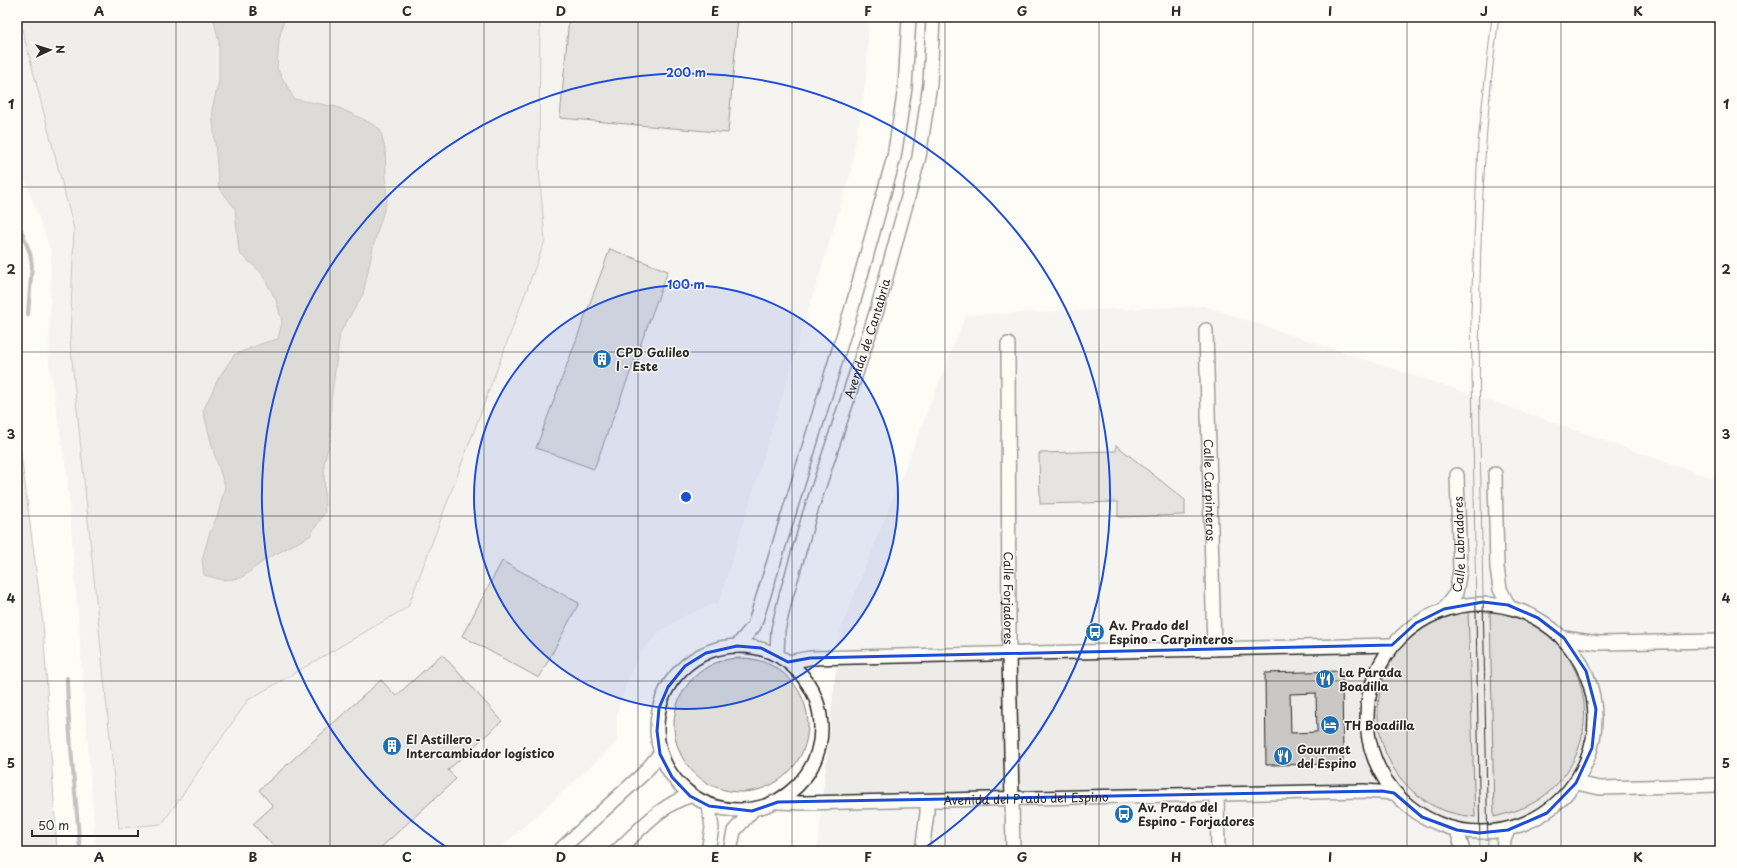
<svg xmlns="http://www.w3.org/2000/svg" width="1737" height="868" font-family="'Playpen Sans',sans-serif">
  <rect width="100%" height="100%" fill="#fdfcf7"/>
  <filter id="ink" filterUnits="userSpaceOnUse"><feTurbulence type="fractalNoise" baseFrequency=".025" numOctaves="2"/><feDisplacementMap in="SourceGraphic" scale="8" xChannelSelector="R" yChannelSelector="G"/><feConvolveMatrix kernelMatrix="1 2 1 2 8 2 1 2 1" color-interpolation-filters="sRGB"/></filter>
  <g filter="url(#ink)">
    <g fill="#edece8">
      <path d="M17,17H869L866,78L851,171L719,602L688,614L660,631L640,653L628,679L617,713V743L497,851H96L67,474L49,364L51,252L17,157Z"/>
      <path d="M1204,306L1512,408L1720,481V851H817L840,631L966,315Z"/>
    </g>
    <g fill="#dfdeda" stroke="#858482">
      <path d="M19,17H540L539,168L545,241L408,607L248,700L162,824L119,828L70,340L74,229Z"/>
      <path d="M17,423L43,624L57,851H17Z"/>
      <path d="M1490,609C1505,612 1522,615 1536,624C1594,663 1602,745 1549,792C1533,806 1514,812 1494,817Z"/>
      <path d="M1468,610L1475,817C1457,815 1439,811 1424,800C1361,757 1363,663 1428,623C1441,616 1454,613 1468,610Z"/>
      <circle cx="741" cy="725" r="67"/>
    </g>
    <path fill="#b5b4b1" stroke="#7e7d7b" d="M213,17H285L279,39L277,68L294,99L337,107L365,120L380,129L385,149L387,200L374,243L363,294L340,333L331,400V437L324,463L325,512L310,536L268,558L241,578L223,580L204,575L202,560L209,535L218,514L225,486L214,453L203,411L218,379L234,355L263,343L278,339L282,322L276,300L261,272L239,253L235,208L219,188L212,109L219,81V42Z"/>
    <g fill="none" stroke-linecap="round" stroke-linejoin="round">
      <g stroke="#7e7d7b" stroke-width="4">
        <path d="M17,220L30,253L32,265L28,314"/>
        <path d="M67,678C68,736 76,793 80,851"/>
      </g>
    </g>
    <g fill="#c9c8c4" stroke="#2b2b2b" fill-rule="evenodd">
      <path d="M569,17H738L728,133L560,118Z"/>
      <path d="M610,249L668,271L594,469L536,448Z"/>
      <path d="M1116,445L1185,500V515L1118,517V502L1040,504L1039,453L1116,451Z"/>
      <path d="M502,561L579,603L539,678L462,636Z"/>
      <path d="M442,654L502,721L448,770L456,779L377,851H278L253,824L273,806L259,790L381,680L396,696Z"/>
      <path d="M1342,671L1343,764L1266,765L1265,673ZM1316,693L1317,732L1291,733L1290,694Z"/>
    </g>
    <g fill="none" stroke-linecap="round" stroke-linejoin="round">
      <defs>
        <g id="minor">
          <path id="s1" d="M1206,330L1214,649"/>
          <path id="s2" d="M1008,344L1009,653L1013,851"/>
          <path d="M1495,474L1497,568L1500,589L1508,605"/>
          <circle cx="1481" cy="718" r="114"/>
          <path id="s3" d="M1444,609L1456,593L1460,570L1457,475"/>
          <path d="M1564,638L1598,643L1720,641"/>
          <circle cx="739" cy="728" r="82"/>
          <path d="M737,646L754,626L765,591L853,304L894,157L905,88L909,17"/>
          <path id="s4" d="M777,654L778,630L786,596L810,513L877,310L919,157L930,84L933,17"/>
          <path d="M788,662L810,658L1392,645"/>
          <path d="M1576,783L1600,788L1720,785"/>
          <path d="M1217,794L1218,851"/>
          <path id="s5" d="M778,802L802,803L1363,791L1394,793"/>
          <path d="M1457,830L1463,851"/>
          <path d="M559,851L643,774L660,754"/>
          <path d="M617,851C639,831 661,804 690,796"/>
          <path d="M708,851L712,828L709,806"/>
          <path d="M730,851L734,831L752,811"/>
          <path d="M922,851L927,813V801"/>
          <path d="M1503,851L1504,840L1508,830"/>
        </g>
      </defs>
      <use href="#minor" stroke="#2b2b2b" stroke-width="16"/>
      <use href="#minor" stroke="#fdfcf7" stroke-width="13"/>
      <g stroke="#2b2b2b" stroke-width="1">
        <path d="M1480,851L1471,313L1478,142L1492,17"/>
        <path d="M1488,851C1486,732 1483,613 1481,494C1478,335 1477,176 1499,17"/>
      </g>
    </g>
  </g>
  <path d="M0 0H1737V868H0ZM1483,602L1508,605L1538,618L1564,638L1586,671L1596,709L1592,748L1576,783L1547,813L1508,830L1479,833L1457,830L1422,817L1394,793L1382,791L778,802L752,811L709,806L690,796L672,777L660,754L657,731L659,708L668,687L685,666L706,653L737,646L761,648L788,662L810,658L1392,645L1416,623L1444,609Z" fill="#fdfcf7" fill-opacity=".55" fill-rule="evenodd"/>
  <path fill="none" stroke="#1d4ed8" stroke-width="3" stroke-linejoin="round" d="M1483,602L1508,605L1538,618L1564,638L1586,671L1596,709L1592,748L1576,783L1547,813L1508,830L1479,833L1457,830L1422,817L1394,793L1382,791L778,802L752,811L709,806L690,796L672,777L660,754L657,731L659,708L668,687L685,666L706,653L737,646L761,648L788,662L810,658L1392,645L1416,623L1444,609Z"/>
  <path fill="none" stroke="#2b2b2b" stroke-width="1" stroke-opacity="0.55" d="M176,17V851M330,17V851M484,17V851M638,17V851M792,17V851M945,17V851M1099,17V851M1253,17V851M1407,17V851M1561,17V851M17,187H1720M17,352H1720M17,516H1720M17,681H1720"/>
  <circle cx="686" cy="497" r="212" fill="#1d4ed8" fill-opacity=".12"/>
  <g fill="none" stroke="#1d4ed8" stroke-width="2">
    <circle cx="686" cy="497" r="212"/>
    <path d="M452 851A424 424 0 1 1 920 851"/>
  </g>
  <defs>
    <symbol id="building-disc" viewBox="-11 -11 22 22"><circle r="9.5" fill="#1f6fb2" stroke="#fdfcf7"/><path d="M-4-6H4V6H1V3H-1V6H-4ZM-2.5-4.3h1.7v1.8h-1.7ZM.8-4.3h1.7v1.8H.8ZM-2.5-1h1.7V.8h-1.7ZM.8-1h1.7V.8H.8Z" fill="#fff"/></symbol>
    <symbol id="bus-disc" viewBox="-11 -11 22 22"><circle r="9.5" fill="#1f6fb2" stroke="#fdfcf7"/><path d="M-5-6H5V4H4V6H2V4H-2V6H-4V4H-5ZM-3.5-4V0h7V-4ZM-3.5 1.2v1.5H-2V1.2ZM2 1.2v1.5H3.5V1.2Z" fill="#fff"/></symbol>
    <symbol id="restaurant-disc" viewBox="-11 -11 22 22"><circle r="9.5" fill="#1f6fb2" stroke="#fdfcf7"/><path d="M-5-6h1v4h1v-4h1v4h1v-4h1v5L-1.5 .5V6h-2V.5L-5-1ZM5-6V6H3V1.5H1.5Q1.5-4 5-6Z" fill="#fff"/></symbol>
    <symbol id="hotel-disc" viewBox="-11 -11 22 22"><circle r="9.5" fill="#1f6fb2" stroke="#fdfcf7"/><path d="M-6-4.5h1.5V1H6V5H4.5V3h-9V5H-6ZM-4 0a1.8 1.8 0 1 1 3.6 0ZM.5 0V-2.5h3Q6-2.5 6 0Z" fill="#fff"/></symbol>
  </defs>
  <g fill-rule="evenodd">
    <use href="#building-disc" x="591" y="348" width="22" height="22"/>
    <use href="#bus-disc" x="1084" y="621" width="22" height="22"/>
    <use href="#restaurant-disc" x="1314" y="668" width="22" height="22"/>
    <use href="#hotel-disc" x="1319" y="714" width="22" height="22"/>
    <use href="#building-disc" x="381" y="735" width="22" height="22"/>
    <use href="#restaurant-disc" x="1272" y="745" width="22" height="22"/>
    <use href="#bus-disc" x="1113" y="803" width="22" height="22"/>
  </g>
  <g text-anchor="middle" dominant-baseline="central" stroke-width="3" stroke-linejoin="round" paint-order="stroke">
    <g font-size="12" fill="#2b2b2b" stroke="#fdfcf7">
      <text stroke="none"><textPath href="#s4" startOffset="329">Avenida de Cantabria</textPath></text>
      <text stroke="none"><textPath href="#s1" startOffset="160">Calle Carpinteros</textPath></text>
      <text stroke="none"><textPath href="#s3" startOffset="69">Calle Labradores</textPath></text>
      <text stroke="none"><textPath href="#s2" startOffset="254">Calle Forjadores</textPath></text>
      <text stroke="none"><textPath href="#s5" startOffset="248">Avenida del Prado del Espino</textPath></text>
    </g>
    <g font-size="12" font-weight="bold" fill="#2b2b2b" stroke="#fdfcf7" text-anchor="start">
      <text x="616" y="352">CPD Galileo<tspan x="616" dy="14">I - Este</tspan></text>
      <text x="1109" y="625">Av. Prado del<tspan x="1109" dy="14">Espino - Carpinteros</tspan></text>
      <text x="1339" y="672">La Parada<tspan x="1339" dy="14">Boadilla</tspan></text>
      <text x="1344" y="725">TH Boadilla</text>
      <text x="406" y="739">El Astillero -<tspan x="406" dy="14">Intercambiador logístico</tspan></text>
      <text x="1297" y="749">Gourmet<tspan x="1297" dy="14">del Espino</tspan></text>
      <text x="1138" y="807">Av. Prado del<tspan x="1138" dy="14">Espino - Forjadores</tspan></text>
    </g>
  </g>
  <circle cx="686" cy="497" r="6" fill="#1d4ed8" stroke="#fdfcf7" stroke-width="2"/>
  <g font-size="12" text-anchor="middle" font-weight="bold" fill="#1d4ed8" stroke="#fdfcf7" stroke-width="3" stroke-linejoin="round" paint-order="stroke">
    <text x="686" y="77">200 m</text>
    <text x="686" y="289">100 m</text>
  </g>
  <rect width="1737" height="868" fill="none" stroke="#fdfcf7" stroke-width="44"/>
  <g transform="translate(50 50) rotate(86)" stroke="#fdfcf7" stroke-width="3" paint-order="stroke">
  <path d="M0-3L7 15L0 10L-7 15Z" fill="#2b2b2b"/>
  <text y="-6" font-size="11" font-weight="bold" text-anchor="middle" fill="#2b2b2b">N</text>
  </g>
  <path d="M32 830v6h106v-6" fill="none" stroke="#2b2b2b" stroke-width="2"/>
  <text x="38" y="830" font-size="12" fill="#2b2b2b" stroke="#fdfcf7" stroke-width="3" paint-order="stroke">50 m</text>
  <rect x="22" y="22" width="1693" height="824" fill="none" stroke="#2b2b2b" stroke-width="1.5"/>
  <g font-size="13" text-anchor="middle" font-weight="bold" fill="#2b2b2b">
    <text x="99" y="16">A</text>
    <text x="253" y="16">B</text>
    <text x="407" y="16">C</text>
    <text x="561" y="16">D</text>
    <text x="715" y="16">E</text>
    <text x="868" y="16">F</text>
    <text x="1022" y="16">G</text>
    <text x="1176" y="16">H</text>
    <text x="1330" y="16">I</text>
    <text x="1484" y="16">J</text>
    <text x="1638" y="16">K</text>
    <text x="11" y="109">1</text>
    <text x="1726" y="109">1</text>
    <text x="11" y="274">2</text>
    <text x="1726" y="274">2</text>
    <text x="11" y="439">3</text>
    <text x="1726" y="439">3</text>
    <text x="11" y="603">4</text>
    <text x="1726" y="603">4</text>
    <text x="11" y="768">5</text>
    <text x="1726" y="768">5</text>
    <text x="99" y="862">A</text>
    <text x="253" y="862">B</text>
    <text x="407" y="862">C</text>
    <text x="561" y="862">D</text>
    <text x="715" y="862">E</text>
    <text x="868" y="862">F</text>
    <text x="1022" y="862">G</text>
    <text x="1176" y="862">H</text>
    <text x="1330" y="862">I</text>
    <text x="1484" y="862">J</text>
    <text x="1638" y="862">K</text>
  </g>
</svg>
